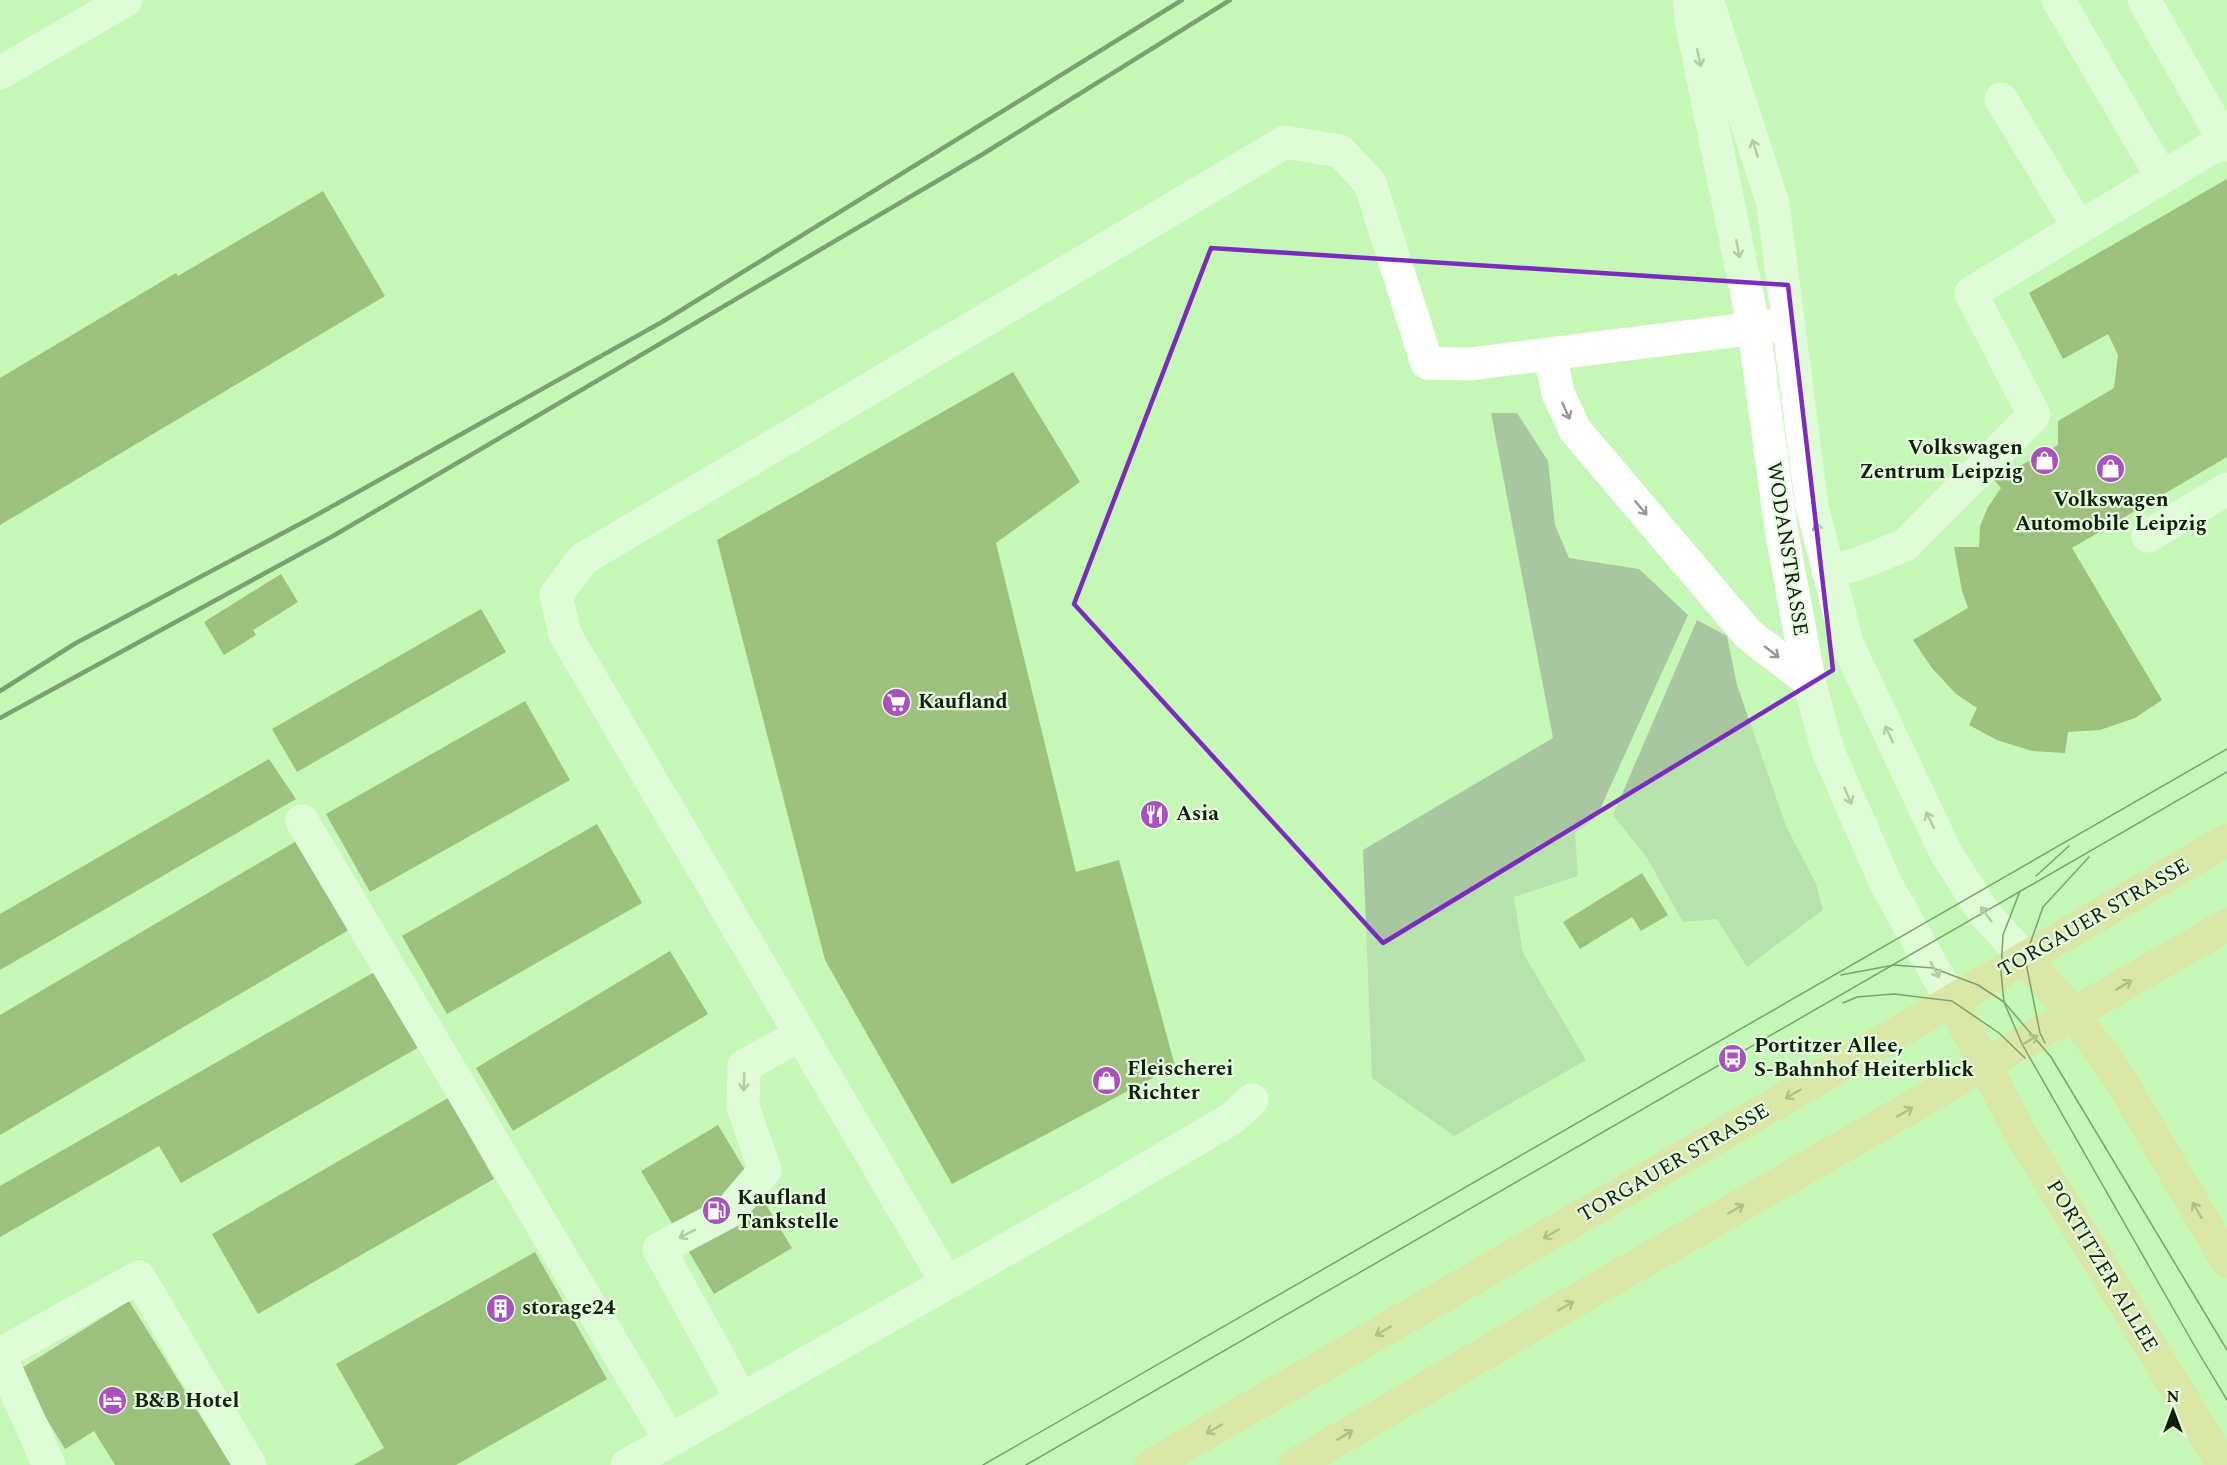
<svg xmlns="http://www.w3.org/2000/svg" width="2227" height="1465" font-family="Spectral,serif">
  <rect width="100%" height="100%" fill="#c5f8b7"/>
  <g fill="#a8c7a0">
    <path d="M1491,413H1517L1548,461L1555,525L1569,558L1639,569L1688,615L1597,816L1575,833L1578,876L1514,897L1523,953L1586,1060L1454,1136L1372,1078L1363,850L1553,738Z"/>
    <path d="M1697,620L1727,636L1737,685L1786,826L1816,884L1823,910L1747,967L1717,919L1683,922L1647,858L1613,815Z"/>
  </g>
  <g fill="#6e7c39">
    <path d="M2227,179V457L2072,548L2162,700L2135,718L2100,730L2068,732L2065,753L2032,751L1997,740L1969,725L1977,708L1956,694L1932,668L1913,640L1968,608L1962,591L1954,547H1979L1980,526L1988,507L2001,488L1994,480L2058,445V421L2114,388L2118,355L2108,334L2063,359L2029,293Z"/>
    <path d="M323,191L385,296L0,525V378L176,273L178,276Z"/>
    <path d="M1013,372L1080,482L996,543L1076,872L1119,860L1175,1066L952,1184L825,960L717,540Z"/>
    <path d="M281,574L298,602L253,630L256,635L224,655L204,622Z"/>
    <path d="M481,609L506,652L297,772L272,729Z"/>
    <path d="M525,701L570,780L370,892L326,814Z"/>
    <path d="M269,759L296,799L0,970V914Z"/>
    <path d="M597,824L642,903L447,1014L402,936Z"/>
    <path d="M300,839L352,928L0,1135V1015Z"/>
    <path d="M1642,873L1668,915L1641,931L1632,917L1580,949L1563,922Z"/>
    <path d="M670,951L708,1014L513,1131L476,1068Z"/>
    <path d="M378,970L421,1046L181,1183L159,1146L0,1237V1186Z"/>
    <path d="M448,1098L494,1179L258,1314L212,1234Z"/>
    <path d="M718,1125L792,1248L714,1294L641,1171Z"/>
    <path d="M535,1252L607,1379L456,1465H354L384,1448L336,1364Z"/>
    <path d="M129,1301L231,1465H115L94,1431L65,1449L17,1371Z"/>
  </g>
  <g fill="none" stroke-linecap="round" stroke-linejoin="round">
    <g stroke="#fff" stroke-width="33">
      <path d="M1689,0L1692,25L1754,329L1781,528L1809,681L1828,751L1886,884L1952,1001"/>
      <path d="M1707,0L1773,204L1812,506L1847,643L1946,853L1984,913L2025,958"/>
      <path d="M2058,0L2162,177"/>
      <path d="M2144,0L2227,145"/>
      <path d="M0,73L126,0"/>
      <path d="M2001,99L2079,228"/>
      <path d="M1550,355L1558,393L1575,430L1748,634L1809,681"/>
      <path d="M2148,536L2227,489"/>
      <path d="M1828,571L1858,564L1905,545L2034,415L1971,293L2224,140"/>
      <path d="M302,821L670,1440"/>
      <path d="M947,1283L565,634L556,595L583,559L1285,142L1340,151L1370,183L1427,363L1470,364L1787,324"/>
      <path d="M0,1354L139,1277L250,1465"/>
      <path d="M0,1356L49,1465"/>
      <path d="M742,1400L659,1249L729,1212L765,1170L743,1107L744,1066L800,1035"/>
      <path d="M627,1465L1100,1196L1231,1119L1252,1100"/>
    </g>
    <g stroke="#f4d192" stroke-width="33">
      <path d="M2025,958L2073,1014L2118,1076L2227,1261"/>
      <path d="M1952,1001L2019,1131L2223,1465"/>
      <path d="M1151,1465L1861,1054L2227,840"/>
      <path d="M1295,1465L1516,1335L2227,925"/>
    </g>
    <g stroke="#23391d" stroke-width="1.5">
      <path d="M2036,876L2069,846"/>
      <path d="M2020,891L2003,935L2001,972L2004,1002L2022,1044L2194,1345L2227,1400"/>
      <path d="M1841,975L1894,965L1933,968L1978,985L2004,1002L2051,1057L2227,1350"/>
      <path d="M1843,1003L1857,997L1894,994L1952,1001L1999,1033L2025,1058"/>
      <path d="M2045,1043L2040,1033L2025,958L2043,907L2089,857"/>
      <path d="M983,1465L2227,749"/>
      <path d="M1026,1465L2227,772"/>
    </g>
    <g stroke="#23391d" stroke-width="4.5">
      <path d="M0,691L76,643L313,517L662,322L1182,0"/>
      <path d="M0,718L333,536L983,154L1230,0"/>
    </g>
  </g>
  <defs><path id="oneway-shaft" d="M-6 0H5M1.5-3L5.5 0L1.5 3" fill="none" stroke-width="1.6" stroke-linecap="round" stroke-linejoin="round" transform="scale(1.5)"/></defs>
  <g stroke="#939b90">
    <use href="#oneway-shaft" transform="translate(1699 58) rotate(78)"/>
    <use href="#oneway-shaft" transform="translate(1755 148) rotate(-108)"/>
    <use href="#oneway-shaft" transform="translate(1738 249) rotate(79)"/>
    <use href="#oneway-shaft" transform="translate(1566 411) rotate(66)"/>
    <use href="#oneway-shaft" transform="translate(1641 508) rotate(50)"/>
    <use href="#oneway-shaft" transform="translate(1818 531) rotate(-104)"/>
    <use href="#oneway-shaft" transform="translate(1772 652) rotate(38)"/>
    <use href="#oneway-shaft" transform="translate(1889 734) rotate(-115)"/>
    <use href="#oneway-shaft" transform="translate(1848 796) rotate(67)"/>
    <use href="#oneway-shaft" transform="translate(1930 820) rotate(-116)"/>
    <use href="#oneway-shaft" transform="translate(1986 914) rotate(-127)"/>
    <use href="#oneway-shaft" transform="translate(1935 970) rotate(61)"/>
    <use href="#oneway-shaft" transform="translate(744 1082) rotate(92)"/>
    <use href="#oneway-shaft" transform="translate(687 1234) rotate(153)"/>
  </g>
  <g stroke="#8c8254">
    <use href="#oneway-shaft" transform="translate(2124 985) rotate(-31)"/>
    <use href="#oneway-shaft" transform="translate(2030 1040) rotate(-31)"/>
    <use href="#oneway-shaft" transform="translate(1793 1094) rotate(150)"/>
    <use href="#oneway-shaft" transform="translate(1905 1112) rotate(-30)"/>
    <use href="#oneway-shaft" transform="translate(1736 1209) rotate(-30)"/>
    <use href="#oneway-shaft" transform="translate(2197 1210) rotate(-120)"/>
    <use href="#oneway-shaft" transform="translate(1551 1234) rotate(150)"/>
    <use href="#oneway-shaft" transform="translate(1566 1306) rotate(-30)"/>
    <use href="#oneway-shaft" transform="translate(1383 1331) rotate(150)"/>
    <use href="#oneway-shaft" transform="translate(1214 1429) rotate(150)"/>
    <use href="#oneway-shaft" transform="translate(1345 1435) rotate(-31)"/>
  </g>
  <path d="M0 0H2227V1465H0ZM1211,248L1788,285L1833,670L1383,943L1074,604Z" fill="#c5f8b7" fill-opacity=".55" fill-rule="evenodd"/>
  <path fill="none" stroke="#7b2cbf" stroke-width="4.5" stroke-linejoin="round" d="M1211,248L1788,285L1833,670L1383,943L1074,604Z"/>
  <defs>
    <symbol id="shop-disc" viewBox="-11 -11 22 22"><circle r="9.5" fill="#a851bf" stroke="#e7fce2"/><path d="M-5-2.5h2.3a2.7 3.5 0 0 1 5.4 0H5L5.5 6h-11ZM-1.5-2.5h3a1.5 2.3 0 0 0-3 0Z" fill="#fff"/></symbol>
    <symbol id="supermarket-disc" viewBox="-11 -11 22 22"><circle r="9.5" fill="#a851bf" stroke="#e7fce2"/><path d="M-6-5.5h2.5l.6 2H6L4.5 2H-2.5L-4.4-4H-6ZM-1.5 3.2a1.3 1.3 0 1 0 .1 0ZM3 3.2a1.3 1.3 0 1 0 .1 0Z" fill="#fff"/></symbol>
    <symbol id="restaurant-disc" viewBox="-11 -11 22 22"><circle r="9.5" fill="#a851bf" stroke="#e7fce2"/><path d="M-5-6h1v4h1v-4h1v4h1v-4h1v5L-1.5 .5V6h-2V.5L-5-1ZM5-6V6H3V1.5H1.5Q1.5-4 5-6Z" fill="#fff"/></symbol>
    <symbol id="bus-disc" viewBox="-11 -11 22 22"><circle r="9.5" fill="#a851bf" stroke="#e7fce2"/><path d="M-5-6H5V4H4V6H2V4H-2V6H-4V4H-5ZM-3.5-4V0h7V-4ZM-3.5 1.2v1.5H-2V1.2ZM2 1.2v1.5H3.5V1.2Z" fill="#fff"/></symbol>
    <symbol id="fuel-disc" viewBox="-11 -11 22 22"><circle r="9.5" fill="#a851bf" stroke="#e7fce2"/><path d="M-5.5-6h7V0h2V4h1.3V-2.5L3-4.5l.8-.8L6-3V5H2.5V1h-1V6h-7ZM-4.2-4.7v3.2H.2V-4.7Z" fill="#fff"/></symbol>
    <symbol id="building-disc" viewBox="-11 -11 22 22"><circle r="9.5" fill="#a851bf" stroke="#e7fce2"/><path d="M-4-6H4V6H1V3H-1V6H-4ZM-2.5-4.3h1.7v1.8h-1.7ZM.8-4.3h1.7v1.8H.8ZM-2.5-1h1.7V.8h-1.7ZM.8-1h1.7V.8H.8Z" fill="#fff"/></symbol>
    <symbol id="hotel-disc" viewBox="-11 -11 22 22"><circle r="9.5" fill="#a851bf" stroke="#e7fce2"/><path d="M-6-4.5h1.5V1H6V5H4.5V3h-9V5H-6ZM-4 0a1.8 1.8 0 1 1 3.6 0ZM.5 0V-2.5h3Q6-2.5 6 0Z" fill="#fff"/></symbol>
  </defs>
  <g fill-rule="evenodd">
    <use href="#shop-disc" x="2028" y="444" width="33" height="33"/>
    <use href="#shop-disc" x="2094" y="452" width="33" height="33"/>
    <use href="#supermarket-disc" x="880" y="686" width="33" height="33"/>
    <use href="#restaurant-disc" x="1138" y="798" width="33" height="33"/>
    <use href="#bus-disc" x="1716" y="1042" width="33" height="33"/>
    <use href="#shop-disc" x="1090" y="1064" width="33" height="33"/>
    <use href="#fuel-disc" x="700" y="1194" width="33" height="33"/>
    <use href="#building-disc" x="484" y="1292" width="33" height="33"/>
    <use href="#hotel-disc" x="96" y="1384" width="33" height="33"/>
  </g>
  <g text-anchor="middle" dominant-baseline="central" stroke-width="4.5" stroke-linejoin="round" paint-order="stroke">
    <g font-size="21" font-weight="bold" fill="#0e2109" stroke="#e7fce2" text-anchor="start">
      <text x="2023" y="448" text-anchor="end">Volkswagen<tspan x="2023" dy="24">Zentrum Leipzig</tspan></text>
      <text x="2111" y="500" text-anchor="middle">Volkswagen<tspan x="2111" dy="24">Automobile Leipzig</tspan></text>
      <text x="918" y="702">Kaufland</text>
      <text x="1176" y="814">Asia</text>
      <text x="1754" y="1046">Portitzer Allee,<tspan x="1754" dy="24">S-Bahnhof Heiterblick</tspan></text>
      <text x="1127" y="1069">Fleischerei<tspan x="1127" dy="24">Richter</tspan></text>
      <text x="737" y="1198">Kaufland<tspan x="737" dy="24">Tankstelle</tspan></text>
      <text x="522" y="1308">storage24</text>
      <text x="134" y="1401">B&amp;B Hotel</text>
    </g>
    <g font-size="21" fill="#0e2109" stroke="#e7fce2">
      <text transform="translate(1787 549) rotate(81)">WODANSTRASSE</text>
      <text transform="translate(2094 918) rotate(-30)">TORGAUER STRASSE</text>
      <text transform="translate(1674 1163) rotate(-30)">TORGAUER STRASSE</text>
      <text transform="translate(2102 1266) rotate(59)">PORTITZER ALLEE</text>
    </g>
  </g>
  <g transform="translate(2173 1411)" stroke="#e7fce2" stroke-width="4.5" paint-order="stroke">
  <path d="M0-4.5L10 22L0 15L-10 22Z" fill="#0e2109"/>
  <text y="-9" font-size="16" font-weight="bold" text-anchor="middle" fill="#0e2109">N</text>
  </g>
</svg>
